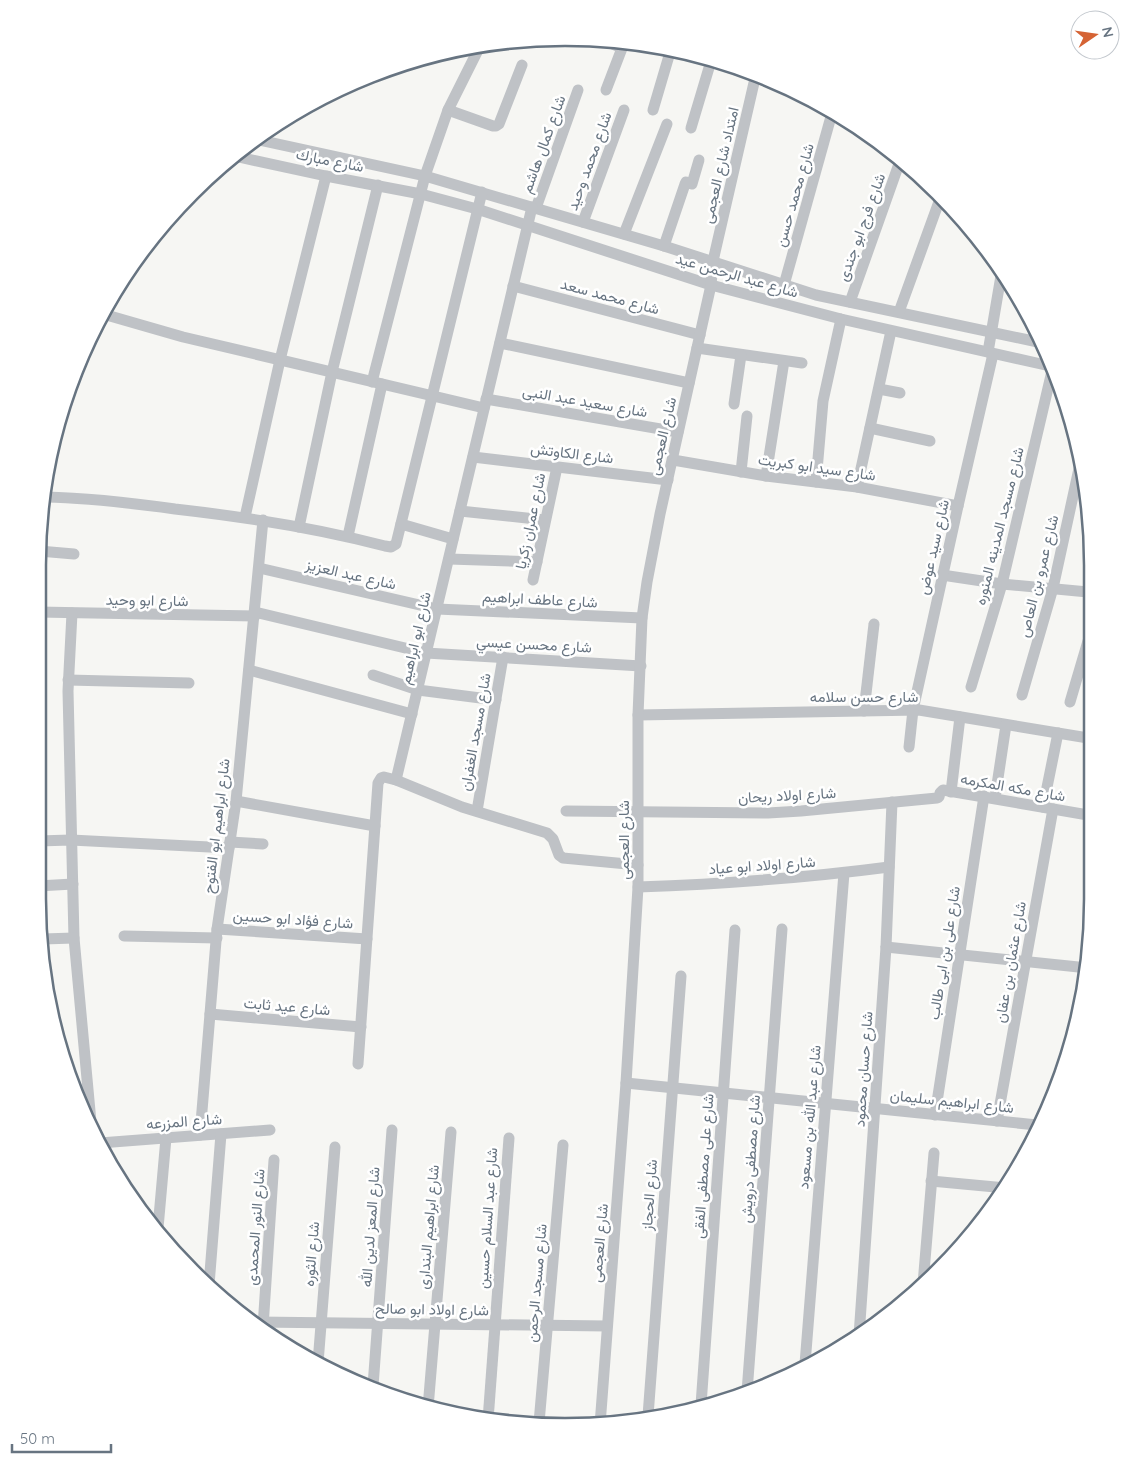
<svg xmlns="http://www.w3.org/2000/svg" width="1130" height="1464" font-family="Quicksand,Vazirmatn,sans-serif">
  <rect width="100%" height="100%" fill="#f6f6f3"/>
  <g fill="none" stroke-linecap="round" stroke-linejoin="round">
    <g stroke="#bfc2c6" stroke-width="11">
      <path d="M605,41L622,48"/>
      <path d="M606,90L624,43"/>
      <path d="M448,110L493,126H496L499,124L522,65"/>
      <path d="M653,110L671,49"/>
      <path d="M691,128L711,61"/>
      <path d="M255,139L425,176L664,246L816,295L1038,342"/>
      <path d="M234,156L326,176L421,194L477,209L711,285L841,319L1050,366"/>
      <path d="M536,208L578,90"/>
      <path d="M583,222L624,110"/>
      <path d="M624,234L667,124"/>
      <path d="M664,246L685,184L686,182L692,184L699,160"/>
      <path d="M784,285L832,113"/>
      <path d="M513,286L700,335"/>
      <path d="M850,302L900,161"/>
      <path d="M899,312L941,196"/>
      <path d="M103,314L183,337L484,408"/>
      <path d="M500,343L689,383"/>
      <path d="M697,348L802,363"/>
      <path d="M988,352L1002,270"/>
      <path d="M372,382L425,176L448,110L480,46"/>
      <path d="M879,389L900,393"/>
      <path d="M486,399L678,432"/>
      <path d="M734,404L741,355"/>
      <path d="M870,428L930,441"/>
      <path d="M473,457L668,480"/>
      <path d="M673,460L766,476L857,487L958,506"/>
      <path d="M741,472L747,416"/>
      <path d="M766,476L784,361"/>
      <path d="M816,482L823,401L841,319"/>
      <path d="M857,487L891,331"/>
      <path d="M45,497C89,498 132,503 175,509C246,517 316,528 385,546L391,547L396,544L482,192"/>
      <path d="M460,511L545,520"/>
      <path d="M245,517L280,360L326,176"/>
      <path d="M401,524L453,539"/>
      <path d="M299,527L332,372L378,185"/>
      <path d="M348,536L382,384"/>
      <path d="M39,551L74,554"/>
      <path d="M449,559L537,562"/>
      <path d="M259,568L437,609L642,618"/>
      <path d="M942,575L1002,584L1088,592"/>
      <path d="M533,580L557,467"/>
      <path d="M38,612L255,616"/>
      <path d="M255,612L426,653L641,666"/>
      <path d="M72,613L68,691L74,938L91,1122"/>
      <path d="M249,670L412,714"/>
      <path d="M373,675L418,690L496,700"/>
      <path d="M68,680L189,683"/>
      <path d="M971,687L1002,584L1052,371"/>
      <path d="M1022,695L1053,588L1080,464"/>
      <path d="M1070,702L1088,641"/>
      <path d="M864,711L874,624"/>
      <path d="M638,715L919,710L1088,738"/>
      <path d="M909,747L913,710L958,506L993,354"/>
      <path d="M396,780L532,207"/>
      <path d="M951,792L960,717"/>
      <path d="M995,798L1006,725"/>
      <path d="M236,801L375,826"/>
      <path d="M1043,807L1058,733"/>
      <path d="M477,811L503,657"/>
      <path d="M566,811L768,813L801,811L937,798L939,797L940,793L943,790L1088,815"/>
      <path d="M38,841L71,840L229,848"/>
      <path d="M230,842L263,844"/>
      <path d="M38,886L73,884"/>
      <path d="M638,887C722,884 805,878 889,867"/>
      <path d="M217,929L367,939"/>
      <path d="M124,936L217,938"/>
      <path d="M43,939L74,938"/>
      <path d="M886,947L1088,968"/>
      <path d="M1081,998L1088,960"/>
      <path d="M210,1014L361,1027"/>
      <path d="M358,1064L378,783L381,778L384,777L396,780L462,807L547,833L553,839L559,855L563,858L638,865"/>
      <path d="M626,1083L1037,1125"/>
      <path d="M935,1115L984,796"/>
      <path d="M997,1121L1053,809"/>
      <path d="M200,1135L217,929L236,801L263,520"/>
      <path d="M100,1143L270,1130"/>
      <path d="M105,1156L106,1143"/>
      <path d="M931,1181L1006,1188"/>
      <path d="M158,1228L166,1138"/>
      <path d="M923,1284L934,1153"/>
      <path d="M209,1285L221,1134"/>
      <path d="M257,1322L607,1326"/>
      <path d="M263,1327L274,1160"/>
      <path d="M859,1336L886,947L892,802"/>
      <path d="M318,1363L335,1147"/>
      <path d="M805,1364L844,873"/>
      <path d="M373,1386L392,1130"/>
      <path d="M747,1392L782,929"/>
      <path d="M701,1405L735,930"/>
      <path d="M428,1408L451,1132"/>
      <path d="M648,1416L681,976"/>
      <path d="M488,1420L509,1138"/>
      <path d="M539,1423L563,1145"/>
      <path d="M600,1425L626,1083L638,887V715L642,618L647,582L660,514L711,285L713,261L756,74"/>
    </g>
  </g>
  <g text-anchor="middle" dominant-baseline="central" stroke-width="5" stroke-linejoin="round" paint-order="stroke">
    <g font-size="15" fill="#677481" stroke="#fff">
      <text transform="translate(543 144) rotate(-70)">شارع كمال هاشم</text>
      <text transform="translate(330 160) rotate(11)">شارع مبارك</text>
      <text transform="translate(589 161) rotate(-70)">شارع محمد وحيد</text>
      <text transform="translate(720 165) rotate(-77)">امتداد شارع العجمى</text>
      <text transform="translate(794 195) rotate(-74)">شارع محمد حسن</text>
      <text transform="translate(861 227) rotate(-70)">شارع فرج ابو جندى</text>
      <text transform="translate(737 275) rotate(16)">شارع عبد الرحمن عيد</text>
      <text transform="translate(610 296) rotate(15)">شارع محمد سعد</text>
      <text transform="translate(585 401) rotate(10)">شارع سعيد عبد النبى</text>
      <text transform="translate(662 436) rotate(-77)">شارع العجمى</text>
      <text transform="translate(572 453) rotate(7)">شارع الكاوتش</text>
      <text transform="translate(817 467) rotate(8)">شارع سيد ابو كبريت</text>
      <text transform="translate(530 521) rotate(-78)">شارع عمران زكريا</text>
      <text transform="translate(999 526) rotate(-76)">شارع مسجد المدينه المنوره</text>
      <text transform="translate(933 547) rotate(-77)">شارع سيد عوض</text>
      <text transform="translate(351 574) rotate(13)">شارع عبد العزيز</text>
      <text transform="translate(1038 576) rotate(-76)">شارع عمرو بن العاص</text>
      <text transform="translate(540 599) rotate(3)">شارع عاطف ابراهيم</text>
      <text transform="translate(147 600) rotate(1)">شارع ابو وحيد</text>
      <text transform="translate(415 638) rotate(-77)">شارع ابو ابراهيم</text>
      <text transform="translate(534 644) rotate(3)">شارع محسن عيسي</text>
      <text x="864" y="696">شارع حسن سلامه</text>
      <text transform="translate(475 732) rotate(-80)">شارع مسجد الغفران</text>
      <text transform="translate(1013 787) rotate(10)">شارع مكه المكرمه</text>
      <text transform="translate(787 795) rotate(-3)">شارع اولاد ريحان</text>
      <text transform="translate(216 826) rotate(-83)">شارع ابراهيم ابو الفتوح</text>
      <text transform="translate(623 840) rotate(-90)">شارع العجمى</text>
      <text transform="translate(762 865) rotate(-4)">شارع اولاد ابو عياد</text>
      <text transform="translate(293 919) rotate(4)">شارع فؤاد ابو حسين</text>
      <text transform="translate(944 953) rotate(-81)">شارع على بن ابى طالب</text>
      <text transform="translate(1010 962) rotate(-80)">شارع عثمان بن عفان</text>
      <text transform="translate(287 1006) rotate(5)">شارع عيد ثابت</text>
      <text transform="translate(863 1069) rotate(-86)">شارع حسان محمود</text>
      <text transform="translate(952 1101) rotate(6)">شارع ابراهيم سليمان</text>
      <text transform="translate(809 1117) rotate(-85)">شارع عبد الله بن مسعود</text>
      <text transform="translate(184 1121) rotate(-4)">شارع المزرعه</text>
      <text transform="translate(750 1159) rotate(-86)">شارع مصطفى درويش</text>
      <text transform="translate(703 1166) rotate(-86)">شارع على مصطفى الفقى</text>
      <text transform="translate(649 1195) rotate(-86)">شارع الحجاز</text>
      <text transform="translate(487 1218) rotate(-86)">شارع عبد السلام حسين</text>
      <text transform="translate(255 1227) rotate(-86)">شارع النور المحمدى</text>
      <text transform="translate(370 1227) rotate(-86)">شارع المعز لدين الله</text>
      <text transform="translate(428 1227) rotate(-85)">شارع ابراهيم البندارى</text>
      <text transform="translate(599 1243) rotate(-85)">شارع العجمى</text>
      <text transform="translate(311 1254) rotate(-85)">شارع الثوره</text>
      <text transform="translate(536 1283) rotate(-85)">شارع مسجد الرحمن</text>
      <text transform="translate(432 1309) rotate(1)">شارع اولاد ابو صالح</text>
    </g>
  </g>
  <path d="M0 0H1130V1464H0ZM565 46H565A519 519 0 0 1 1084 565V899A519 519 0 0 1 565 1418H565A519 519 0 0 1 46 899V565A519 519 0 0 1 565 46Z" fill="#fff" fill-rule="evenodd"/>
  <path fill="none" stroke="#677481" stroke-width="2.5" d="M565 46H565A519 519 0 0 1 1084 565V899A519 519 0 0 1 565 1418H565A519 519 0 0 1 46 899V565A519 519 0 0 1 565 46Z"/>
  <g transform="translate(1095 35) rotate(77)"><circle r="24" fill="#ffffff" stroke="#c2c7cd"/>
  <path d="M0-4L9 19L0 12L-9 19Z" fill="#d56334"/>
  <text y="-8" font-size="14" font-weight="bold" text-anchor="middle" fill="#677481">N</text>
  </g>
  <path d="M12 1444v8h99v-8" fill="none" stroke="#677481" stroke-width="2.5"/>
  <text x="20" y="1444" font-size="15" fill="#677481" stroke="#ffffff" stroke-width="4" paint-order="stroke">50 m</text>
</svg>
